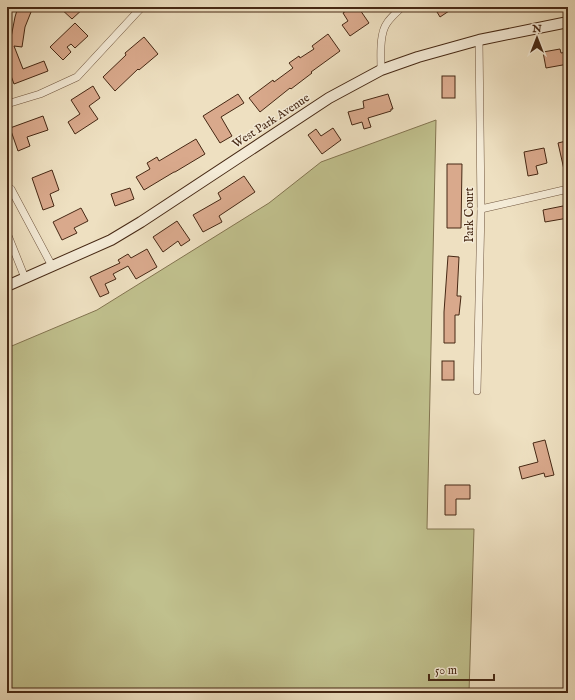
<svg xmlns="http://www.w3.org/2000/svg" width="575" height="700" font-family="'IM FELL English',serif">
  <rect width="100%" height="100%" fill="#eee0c1"/>
  <filter id="stains"><feTurbulence type="fractalNoise" baseFrequency=".005" numOctaves="4"/><feColorMatrix values="0 0 0 0 .2 0 0 0 0 .09 0 0 0 0 .02 0 0 0 .5 -.17"/></filter>
  <radialGradient id="worn" r=".72"><stop offset=".6" stop-color="#630" stop-opacity="0"/><stop offset="1" stop-color="#630" stop-opacity=".3"/></radialGradient>
  <path fill="#c0c08d" stroke="#837450" d="M436,120L427,529H474L469,693H7V348L97,310L269,203L321,162Z"/>
  <g fill="#d9a98c" stroke="#462814">
    <path d="M18,7H33L25,27L22,47L14,46L23,69L44,61L48,71L14,84L7,65V54L8,53L15,17Z"/>
    <path d="M59,7H85L72,19Z"/>
    <path d="M344,7H358L369,23L350,36L342,25L348,21L343,13L346,11Z"/>
    <path d="M434,7H455L440,17Z"/>
    <path d="M75,23L88,36L75,48L71,44L67,47L71,52L63,60L50,47Z"/>
    <path d="M328,34L340,51L311,72L312,73L291,89L290,88L260,112L249,98L273,80L274,82L293,68L289,63L299,56L300,58L314,49L312,46Z"/>
    <path d="M144,37L158,54L139,70L138,69L115,91L103,77L126,55L125,53Z"/>
    <path d="M560,49L561,53L567,52L568,64L546,68L543,52Z"/>
    <rect x="442" y="76" width="13" height="22"/>
    <path d="M93,86L100,98L89,106L98,119L75,134L68,122L80,114L71,100Z"/>
    <path d="M238,94L244,103L221,117L232,136L220,143L203,116Z"/>
    <path d="M388,94L393,109H391V111L368,118L371,127L364,129L362,122L352,125L348,112L364,108L363,101Z"/>
    <path d="M43,116L48,130L27,137L30,146L18,151L10,128Z"/>
    <path d="M333,128L341,140L322,154L308,135L316,129L321,136Z"/>
    <path d="M196,139L205,154L175,172H174L144,190L136,177L150,169L147,163L157,157L159,161Z"/>
    <path d="M566,141L568,150V173L565,174L558,143Z"/>
    <path d="M544,148L547,163L536,166L538,174L528,176L524,152Z"/>
    <path d="M447,164H462L461,228H447Z"/>
    <path d="M52,170L59,190L50,194L54,206L43,210L32,178Z"/>
    <path d="M244,176L255,192L219,216L222,222L203,232L193,215L221,199L218,193Z"/>
    <path d="M130,188L134,199L115,206L111,194Z"/>
    <path d="M568,205V218L545,222L543,210Z"/>
    <path d="M81,208L88,221L74,228L77,233L62,240L53,222Z"/>
    <path d="M177,221L190,240L181,246L178,241L163,252L153,237Z"/>
    <path d="M147,249L157,267L136,279L128,266L113,274L116,279L105,284L109,293L100,297L90,277L120,263L118,260L128,254L131,258Z"/>
    <path d="M448,256L459,257L457,296H461L459,315H455V343H444V312Z"/>
    <rect x="442" y="361" width="12" height="19"/>
    <path d="M545,440L554,475L545,477L544,473L522,479L519,467L538,462L533,443Z"/>
    <path d="M445,485H470V499H456V515H445Z"/>
  </g>
  <g fill="none" stroke-linecap="round" stroke-linejoin="round">
    <defs>
      <g id="street">
        <path d="M381,70C381,57 379,34 387,23C391,17 397,12 402,7"/>
        <path d="M7,104L40,94L77,77L140,9"/>
        <path d="M7,187L11,189L52,266"/>
        <path d="M481,209L568,189"/>
        <path d="M7,233L25,278"/>
        <path d="M477,391L481,209L479,40"/>
      </g>
      <path id="secondary" d="M7,286L111,240L141,222L329,98L381,70L418,57L479,40L568,22"/>
    </defs>
    <use href="#street" stroke="#70563f" stroke-width="8"/>
    <use href="#secondary" stroke="#462814" stroke-width="12"/>
    <use href="#street" stroke="#f4ebd7" stroke-width="7"/>
    <use href="#secondary" stroke="#f4ebd7" stroke-width="10"/>
  </g>
  <g text-anchor="middle" dominant-baseline="central" stroke-width="3" stroke-linejoin="round" paint-order="stroke">
    <g font-size="12" fill="#462814" stroke="#f4ebd7">
      <text transform="translate(271 121) rotate(-33)">West Park Avenue</text>
      <text transform="translate(469 215) rotate(-90)">Park Court</text>
    </g>
  </g>
  <rect width="575" height="700" fill="none" stroke="#eee0c1" stroke-width="24"/>
  <rect x="8" y="8" width="559" height="684" fill="none" stroke="#462814" stroke-width="2"/>
  <rect x="12" y="12" width="551" height="676" fill="none" stroke="#462814"/>
  <g transform="translate(537 38)" stroke="#f4ebd7" stroke-width="3" paint-order="stroke">
  <path d="M0-3L7 15L0 10L-7 15Z" fill="#462814"/>
  <text y="-6" font-size="11" font-weight="bold" text-anchor="middle" fill="#462814">N</text>
  </g>
  <path d="M429 674v6h65v-6" fill="none" stroke="#462814" stroke-width="2"/>
  <text x="435" y="674" font-size="12" fill="#462814" stroke="#f4ebd7" stroke-width="3" paint-order="stroke">50 m</text>
  <rect width="100%" height="100%" filter="url(#stains)"/>
  <rect width="100%" height="100%" fill="url(#worn)"/>
</svg>
